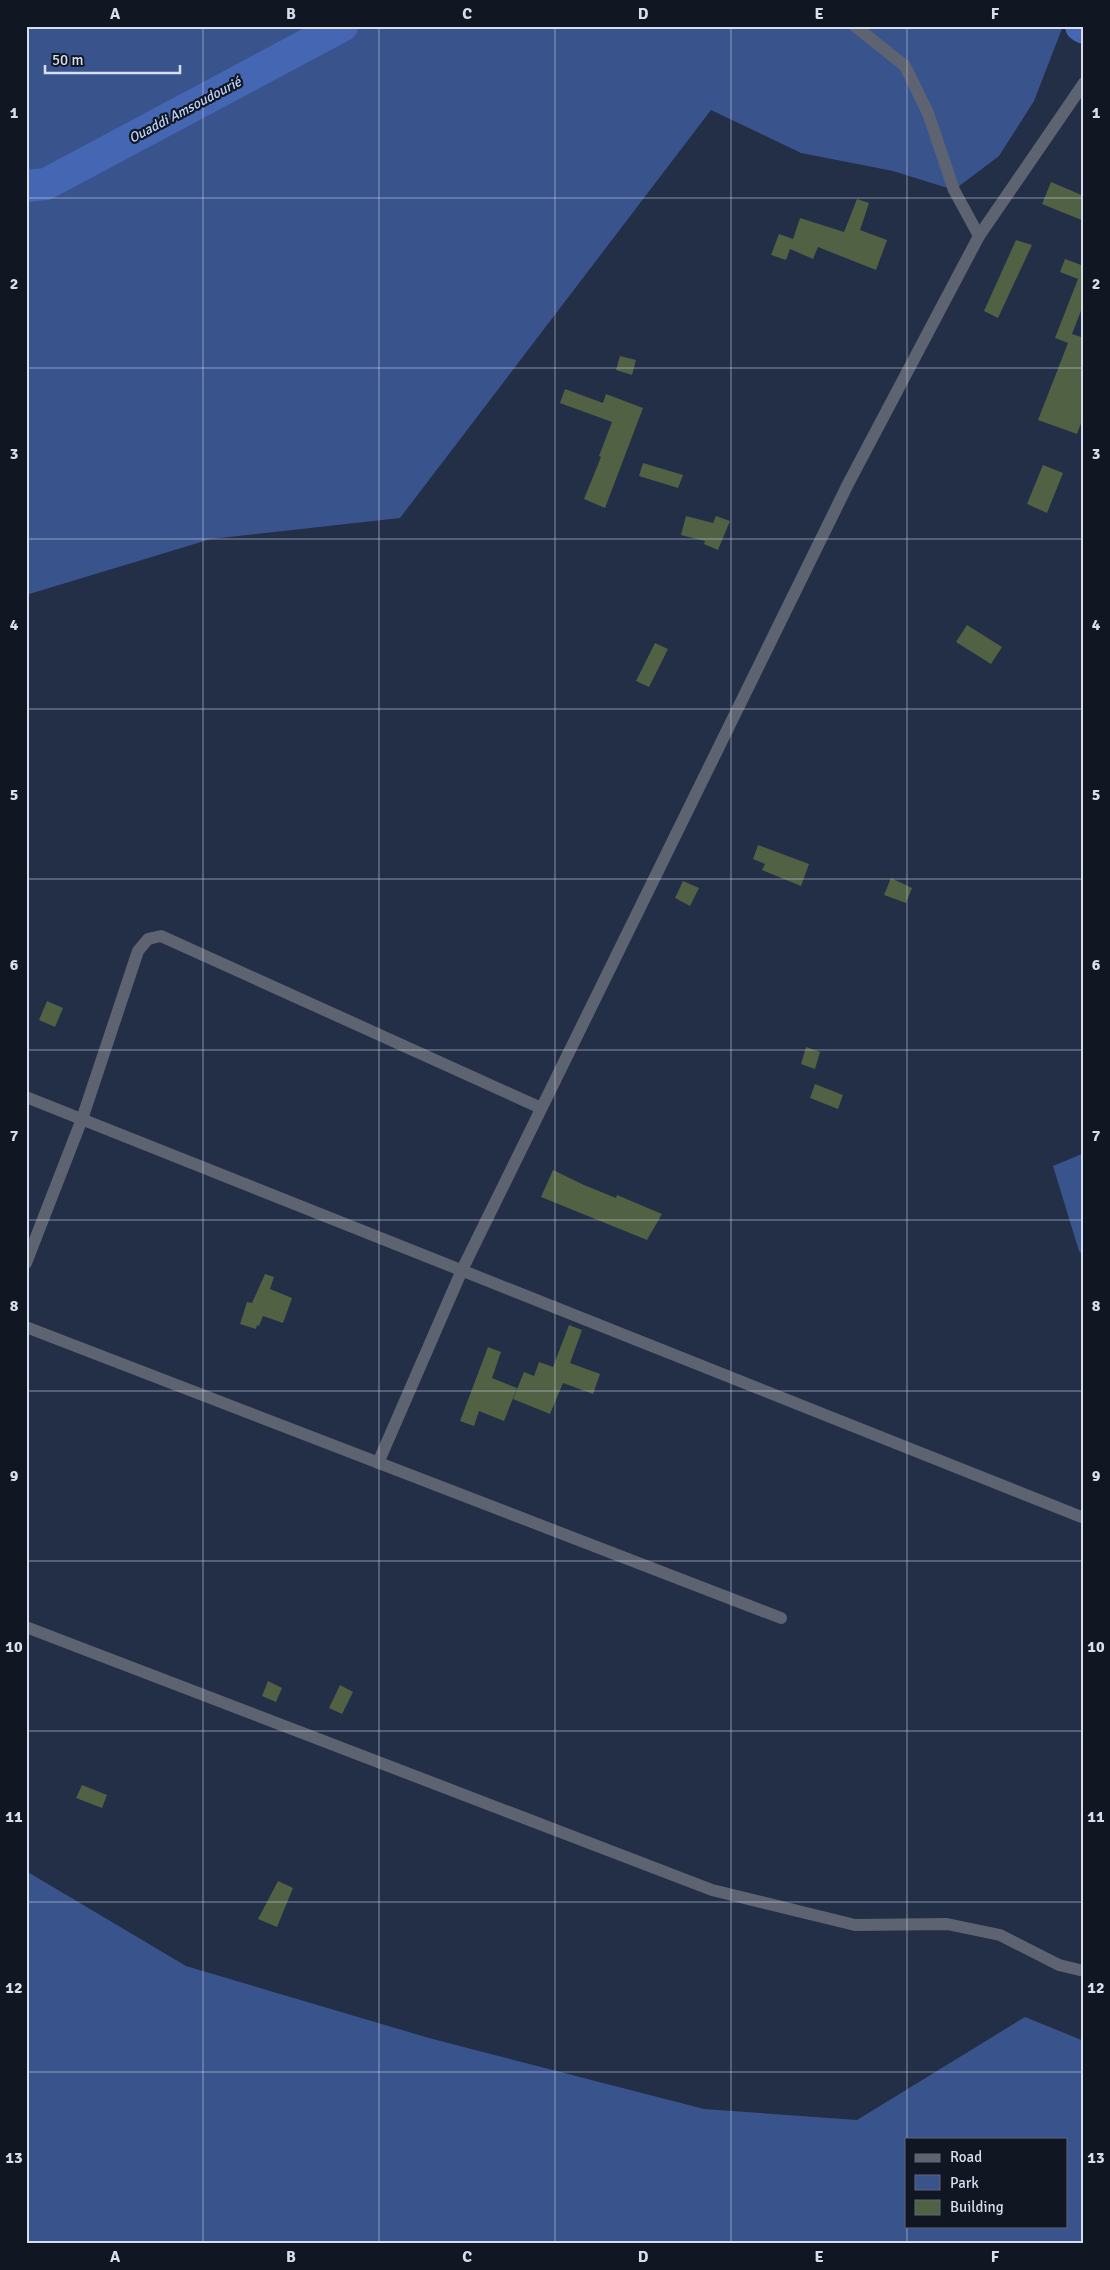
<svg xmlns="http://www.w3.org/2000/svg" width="1110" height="2270" font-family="Signika,sans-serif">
  <rect width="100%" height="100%" fill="#232e47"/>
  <g fill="#39538d" fill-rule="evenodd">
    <path d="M26,26H1063L1034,101L999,156L954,190L893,171L801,153L711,110L400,518L211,539L26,595Z"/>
    <path d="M1084,1153V1256L1079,1251L1053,1166Z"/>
    <path d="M26,1871L186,1966L429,2038L704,2109L857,2120L1025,2017L1084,2041V2244H26ZM906,2139H1066V2226H906Z"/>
  </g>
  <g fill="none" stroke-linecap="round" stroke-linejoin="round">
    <g stroke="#4466b3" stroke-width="32">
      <path d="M1081,26L1084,28"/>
      <path d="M26,186L46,184L342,26"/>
    </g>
  </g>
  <g fill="#516144">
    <path d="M1051,182L1084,196V221L1042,204Z"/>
    <path d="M857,199L869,203L860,230L887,240L876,270L818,247L813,259L790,249L786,260L771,255L779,234L793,239L800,218L844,232Z"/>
    <path d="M1016,240L1032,245L998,318L984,311Z"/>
    <path d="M1065,259L1084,266V303L1072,334L1084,338V415L1077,434L1038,420L1068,343L1055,338L1078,279L1060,272Z"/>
    <path d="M620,356L636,360L632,375L616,370Z"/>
    <path d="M565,389L603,403L606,394L643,408L605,508L584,499L601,457L599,456L612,422L560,403Z"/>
    <path d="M643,463L683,475L678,488L639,476Z"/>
    <path d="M1043,465L1063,473L1047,513L1027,504Z"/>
    <path d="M686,516L713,523L716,516L730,521L718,550L704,544L705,541L681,535Z"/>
    <path d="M967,625L1002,647L991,664L956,642Z"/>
    <path d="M655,643L668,649L649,687L636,681Z"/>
    <path d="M758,845L809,864L801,886L762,870L765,864L753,859Z"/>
    <path d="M891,878L912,888L906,903L884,895Z"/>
    <path d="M683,881L699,888L690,906L675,898Z"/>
    <path d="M47,1001L63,1008L55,1027L39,1020Z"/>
    <path d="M806,1047L820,1052L815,1069L801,1064Z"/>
    <path d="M815,1084L843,1095L838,1109L810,1098Z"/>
    <path d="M553,1170L584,1185L616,1198L617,1195L662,1214L647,1240L541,1197Z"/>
    <path d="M265,1274L274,1277L270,1289L292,1298L283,1323L263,1316L259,1326L257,1325L256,1329L240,1324L247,1302L252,1303Z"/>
    <path d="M569,1325L582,1330L570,1363L600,1374L593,1394L563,1383L550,1414L513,1399L524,1372L534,1376L539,1362L553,1367Z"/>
    <path d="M488,1347L501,1352L492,1378L517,1388L504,1421L479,1411L474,1426L460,1421Z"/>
    <path d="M268,1681L282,1688L276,1702L262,1696Z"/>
    <path d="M340,1685L353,1692L342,1714L329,1708Z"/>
    <path d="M82,1785L107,1795L102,1808L76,1798Z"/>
    <path d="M278,1881L293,1888L277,1927L258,1919Z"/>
  </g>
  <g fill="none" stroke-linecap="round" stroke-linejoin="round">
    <g stroke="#5d6370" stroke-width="12">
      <path d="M855,26L905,66L928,113L954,190L979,236"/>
      <path d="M26,1097L1084,1518"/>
      <path d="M26,1263L82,1119L138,951L148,939L161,936L541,1108"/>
      <path d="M26,1327L781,1618"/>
      <path d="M378,1463L462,1270L848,484L979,236L1084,83"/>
      <path d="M26,1627L712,1890L855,1925L947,1924L1000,1935L1059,1965L1084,1971"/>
    </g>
  </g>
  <path fill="none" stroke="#d7dfef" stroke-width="1" stroke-opacity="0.55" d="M203,26V2244M379,26V2244M555,26V2244M731,26V2244M907,26V2139M26,198H1084M26,368H1084M26,539H1084M26,709H1084M26,879H1084M26,1050H1084M26,1220H1084M26,1391H1084M26,1561H1084M26,1731H1084M26,1902H1084M26,2072H1084M907,2226V2244"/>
  <g text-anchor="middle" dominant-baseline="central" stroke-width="4.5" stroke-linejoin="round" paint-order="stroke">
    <g font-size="14" font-style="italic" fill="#bdd2fc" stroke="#111722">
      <text transform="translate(185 110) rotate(-28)">Ouaddi Amsoudourié</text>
    </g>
  </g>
  <rect width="1110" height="2270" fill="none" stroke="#111722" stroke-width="55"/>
  <rect x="905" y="2138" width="162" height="90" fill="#111722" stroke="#606774"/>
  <rect x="915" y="2154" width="25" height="8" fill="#5d6370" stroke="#606774"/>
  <text x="950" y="2162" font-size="15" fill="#d7dfef">Road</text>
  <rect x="915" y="2175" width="25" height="15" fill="#39538d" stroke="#606774"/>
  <text x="950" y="2188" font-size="15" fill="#d7dfef">Park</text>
  <rect x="915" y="2200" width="25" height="15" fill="#516144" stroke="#606774"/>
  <text x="950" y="2212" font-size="15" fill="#d7dfef">Building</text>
  <path d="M45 65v8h135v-8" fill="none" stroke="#d7dfef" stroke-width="2.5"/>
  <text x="52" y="65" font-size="15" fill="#d7dfef" stroke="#111722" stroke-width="4" paint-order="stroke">50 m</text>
  <rect x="28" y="28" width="1054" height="2214" fill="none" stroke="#d7dfef" stroke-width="2"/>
  <g font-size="16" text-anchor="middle" font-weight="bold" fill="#d7dfef">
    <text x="115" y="19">A</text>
    <text x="291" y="19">B</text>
    <text x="467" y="19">C</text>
    <text x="643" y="19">D</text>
    <text x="819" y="19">E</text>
    <text x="995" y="19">F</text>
    <text x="14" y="118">1</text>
    <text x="1096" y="118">1</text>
    <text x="14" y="289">2</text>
    <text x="1096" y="289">2</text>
    <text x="14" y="459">3</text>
    <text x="1096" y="459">3</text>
    <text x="14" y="630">4</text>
    <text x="1096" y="630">4</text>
    <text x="14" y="800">5</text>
    <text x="1096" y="800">5</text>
    <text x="14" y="970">6</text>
    <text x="1096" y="970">6</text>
    <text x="14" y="1141">7</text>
    <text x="1096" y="1141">7</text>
    <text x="14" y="1311">8</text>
    <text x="1096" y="1311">8</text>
    <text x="14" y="1481">9</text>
    <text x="1096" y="1481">9</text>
    <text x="14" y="1652">10</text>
    <text x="1096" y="1652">10</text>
    <text x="14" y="1822">11</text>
    <text x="1096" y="1822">11</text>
    <text x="14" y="1993">12</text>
    <text x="1096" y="1993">12</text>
    <text x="14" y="2163">13</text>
    <text x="1096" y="2163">13</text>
    <text x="115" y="2262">A</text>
    <text x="291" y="2262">B</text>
    <text x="467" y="2262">C</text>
    <text x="643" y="2262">D</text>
    <text x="819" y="2262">E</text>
    <text x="995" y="2262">F</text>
  </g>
</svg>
